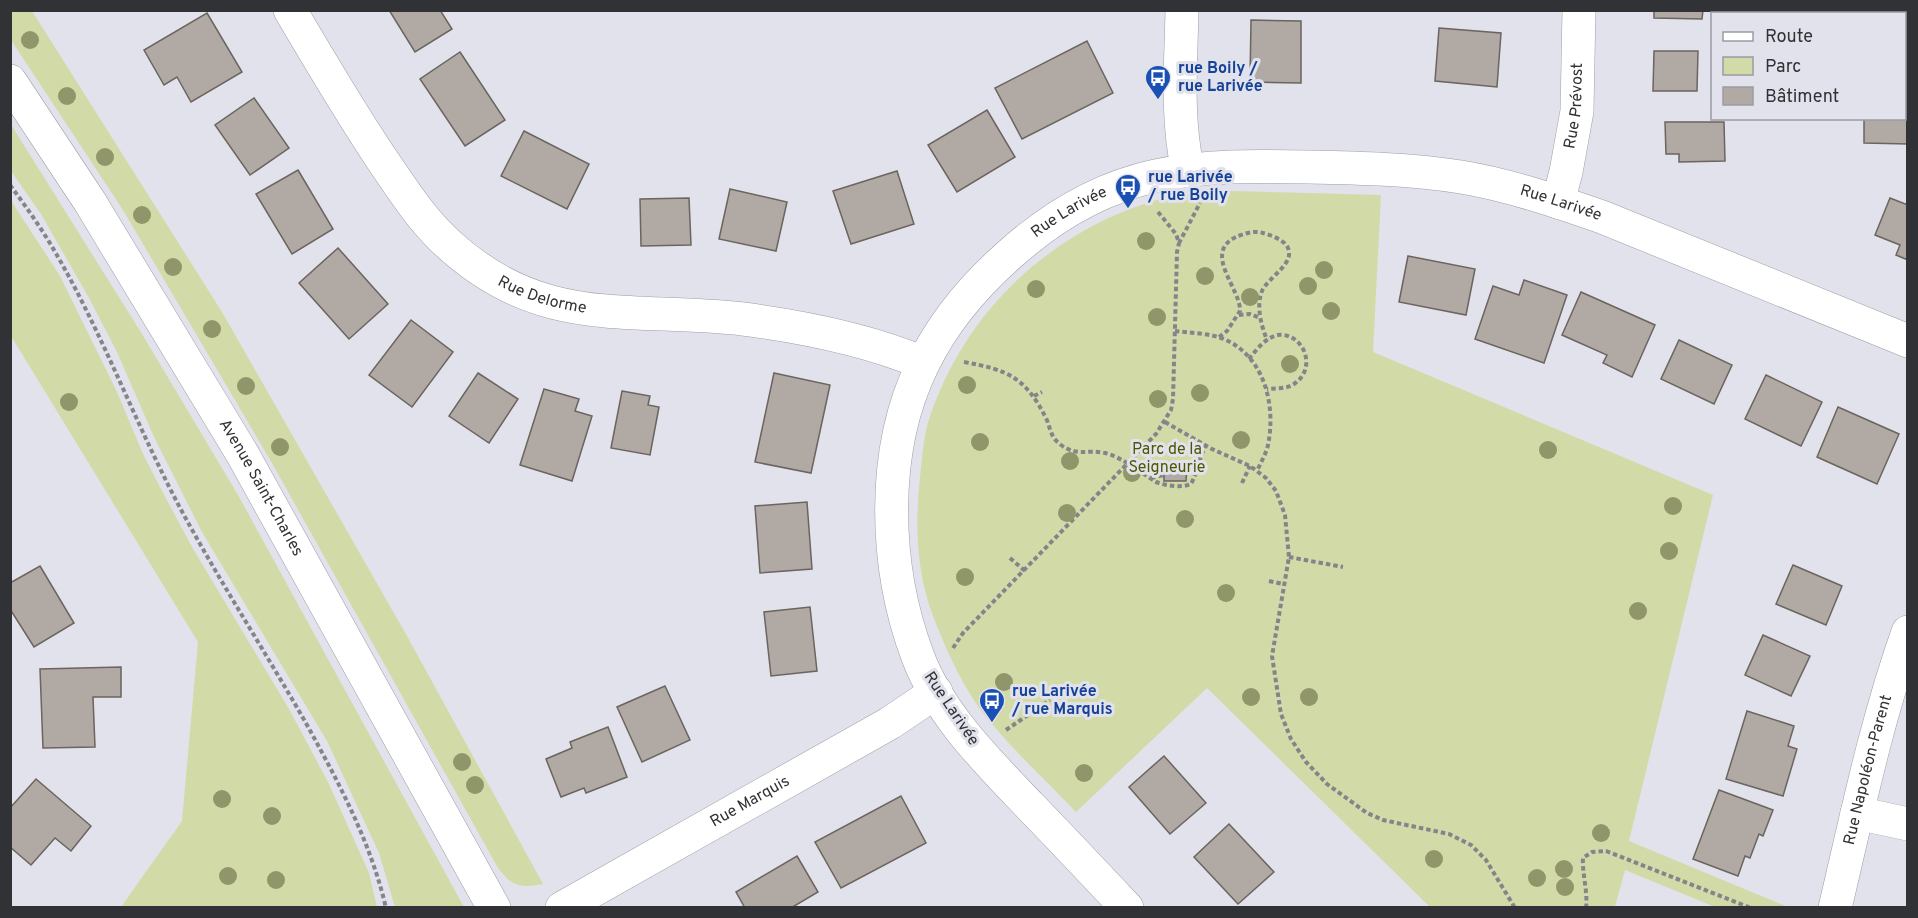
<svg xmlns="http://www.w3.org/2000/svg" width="1918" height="918" font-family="Overpass,sans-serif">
  <rect width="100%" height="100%" fill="#e1e2eb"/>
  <g fill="#d2dba7">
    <path d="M10,11H32L222,312L407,636L543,884C519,888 513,887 498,868L272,463L123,210L11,40Z"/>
    <path d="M10,123L142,334L238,495L464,907H395L379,853L327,741L202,532L154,437L117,352L89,298L41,214L11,171Z"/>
    <path d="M1231,191L1381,195L1373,352L1713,495L1629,841L1788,907H1715L1625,870L1615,907H1430L1207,688L1076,812C1044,778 1008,746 980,709C960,681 945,647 933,616C916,571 915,524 920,477C922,460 923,440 928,423C961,317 1045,235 1150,202C1176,194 1205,193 1231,191Z"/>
    <path d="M10,199L60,276L117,392L143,454L162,491L192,547L289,709L328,782L369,873L377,907H121L182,821L198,642L11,336Z"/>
  </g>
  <g fill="#b1a9a3" stroke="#6b645f" stroke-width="1.5">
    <path d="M389,10H440L452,29L415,52Z"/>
    <path d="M1654,10H1703L1702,19L1654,18Z"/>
    <path d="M1894,10H1908V56L1904,54V14H1892Z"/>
    <path d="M207,13L242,72L191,102L177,77L164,85L144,50Z"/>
    <path d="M1251,20L1301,21V83L1250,82Z"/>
    <path d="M1439,28L1501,33L1497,87L1435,81Z"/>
    <path d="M1087,41L1113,93L1022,139L995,88Z"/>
    <path d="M1654,51H1698L1697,91H1653Z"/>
    <path d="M460,52L505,120L465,146L420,79Z"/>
    <path d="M1904,73H1908V144L1864,143V118H1904Z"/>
    <path d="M254,98L289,148L250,175L215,125Z"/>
    <path d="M987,110L1015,157L957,192L928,145Z"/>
    <path d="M1665,122H1724L1725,161L1679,162V154H1666Z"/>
    <path d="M524,131L589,164L567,209L501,176Z"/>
    <path d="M298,170L333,229L292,254L256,194Z"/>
    <path d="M897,171L914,224L851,244L833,191Z"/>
    <path d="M730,189L787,202L776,251L719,239Z"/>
    <path d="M689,198L691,245L641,246L640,199Z"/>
    <path d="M1890,198L1908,205V260L1896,255L1900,245L1875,235Z"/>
    <path d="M338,248L388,304L349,339L299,283Z"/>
    <path d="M1408,256L1475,269L1466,315L1399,302Z"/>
    <path d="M1524,280L1567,295L1544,363L1475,339L1493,286L1519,295Z"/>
    <path d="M1581,292L1655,325L1632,377L1603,363L1607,355L1562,335Z"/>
    <path d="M411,320L453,352L412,407L369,375Z"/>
    <path d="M1679,340L1732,365L1714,404L1661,379Z"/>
    <path d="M478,373L518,399L489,443L449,416Z"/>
    <path d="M774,373L830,385L811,473L755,462Z"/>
    <path d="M1766,375L1822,402L1801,446L1745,419Z"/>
    <path d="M544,389L579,399L575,411L592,416L572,481L520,465Z"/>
    <path d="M622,391L650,396L648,405L659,407L650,455L611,448Z"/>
    <path d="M1838,407L1899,434L1877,484L1817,457Z"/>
    <path d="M1164,466H1187L1186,481H1164Z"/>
    <path d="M807,502L812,569L760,573L755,506Z"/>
    <path d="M1793,565L1842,586L1826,625L1776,604Z"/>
    <path d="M40,566L74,623L34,647L10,609V583Z"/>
    <path d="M810,607L817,671L771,676L764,612Z"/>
    <path d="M1763,635L1810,656L1791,696L1745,675Z"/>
    <path d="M121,667V697H93L95,747L43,748L40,669Z"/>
    <path d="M665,686L690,740L642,762L617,707Z"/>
    <path d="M1747,711L1794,726L1788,746L1797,749L1783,796L1726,779Z"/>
    <path d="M608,727L627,777L586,793L584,788L561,797L546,759L572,748L570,742Z"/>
    <path d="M1164,756L1206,803L1170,834L1129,787Z"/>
    <path d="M36,779L91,826L71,851L55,838L31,865L10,847V808Z"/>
    <path d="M1719,790L1773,810L1763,836L1759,834L1750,858L1745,856L1738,876L1693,859Z"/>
    <path d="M901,796L926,843L841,888L815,842Z"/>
    <path d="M1229,824L1274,872L1238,904L1194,857Z"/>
    <path d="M797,856L818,892L791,908H745L736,892Z"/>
  </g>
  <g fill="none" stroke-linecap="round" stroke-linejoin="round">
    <defs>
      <g id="minor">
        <path id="s1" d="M290,10C320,61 350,112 383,161C402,189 420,217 444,240C540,331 626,306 743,319C804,327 866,339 923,363"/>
        <path d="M1182,10C1181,64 1176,118 1188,171"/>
        <path id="s2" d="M10,81L90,202L243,455L494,908"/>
        <path id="s3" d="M1558,202L1566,172L1577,111L1579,10"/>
        <path d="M1857,813L1908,824"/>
        <path id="s4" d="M562,908L890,723L936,692"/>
        <path id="s5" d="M1127,908C1095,874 1063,840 1030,806C988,762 940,715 918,657C884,567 880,451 923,364C943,323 975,285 1009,255C1050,218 1100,188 1155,176C1205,165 1256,166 1308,167C1359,168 1410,169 1461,177C1509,185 1556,201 1602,217L1908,341"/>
        <path id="s6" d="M1835,908C1857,815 1876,722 1908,632"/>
      </g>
    </defs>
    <use href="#minor" stroke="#9d9ea7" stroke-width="34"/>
    <g stroke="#84858b" stroke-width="4" stroke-dasharray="4.5 3" stroke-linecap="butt">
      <path d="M10,185C27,208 44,232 58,257C108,344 141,439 190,526C227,593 269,658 307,725C339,783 371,843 386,908"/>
      <path d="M1158,212L1176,234L1179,243L1200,203"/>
      <path d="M1239,315L1250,314L1260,318"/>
      <path d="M1175,331C1191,333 1211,333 1226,340C1265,358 1276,406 1268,445C1266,454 1261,462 1257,471"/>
      <path d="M1219,337L1227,331L1240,311C1241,289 1202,253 1236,237C1243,234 1254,230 1263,233C1270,235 1282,239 1287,246C1297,263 1269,276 1262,291C1256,306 1261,325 1267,340"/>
      <path d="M1249,359C1256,350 1266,337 1278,335C1302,332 1319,367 1294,384C1287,389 1276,388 1267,389"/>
      <path d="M964,362C1008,370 1025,377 1046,418C1051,429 1050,437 1061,445C1078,457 1087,449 1105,453C1120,456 1143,474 1156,482C1167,486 1181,488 1191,484C1198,471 1199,458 1206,445"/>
      <path d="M1034,396L1042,392"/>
      <path d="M1165,422L1212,449L1250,466L1266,478L1276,491L1285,515L1289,557L1272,656L1281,714L1291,739L1306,762L1327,784L1367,813L1383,820L1449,834L1471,845L1486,860L1515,908"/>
      <path d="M1151,478L1164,475"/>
      <path d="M1242,483L1250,466"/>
      <path d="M1289,557L1343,567"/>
      <path d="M1010,558L1025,571"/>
      <path d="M1269,581L1283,584"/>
      <path d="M953,648L963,633L1156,434L1171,410L1173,399L1177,252L1179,243"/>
      <path d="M1006,730L1050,700"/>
      <path d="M1586,908C1588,891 1582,874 1583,858L1592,852L1606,851L1751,908"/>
    </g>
    <use href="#minor" stroke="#fff" stroke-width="33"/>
  </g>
  <g fill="#90966a">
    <circle cx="30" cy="40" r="9"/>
    <circle cx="67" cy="96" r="9"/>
    <circle cx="105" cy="157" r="9"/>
    <circle cx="142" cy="215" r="9"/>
    <circle cx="1146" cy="241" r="9"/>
    <circle cx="173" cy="267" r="9"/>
    <circle cx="1324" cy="270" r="9"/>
    <circle cx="1205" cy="276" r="9"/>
    <circle cx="1308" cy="286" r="9"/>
    <circle cx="1036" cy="289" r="9"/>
    <circle cx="1250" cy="297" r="9"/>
    <circle cx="1331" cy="311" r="9"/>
    <circle cx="1157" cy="317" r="9"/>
    <circle cx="212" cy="329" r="9"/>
    <circle cx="1290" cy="364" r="9"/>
    <circle cx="967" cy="385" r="9"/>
    <circle cx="246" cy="386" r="9"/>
    <circle cx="1200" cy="393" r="9"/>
    <circle cx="1158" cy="399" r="9"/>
    <circle cx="69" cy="402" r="9"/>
    <circle cx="1241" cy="440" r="9"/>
    <circle cx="980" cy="442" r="9"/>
    <circle cx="280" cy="447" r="9"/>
    <circle cx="1548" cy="450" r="9"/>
    <circle cx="1070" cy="461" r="9"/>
    <circle cx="1132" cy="473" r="9"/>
    <circle cx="1673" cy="506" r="9"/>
    <circle cx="1067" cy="513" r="9"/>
    <circle cx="1185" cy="519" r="9"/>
    <circle cx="1669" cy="551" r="9"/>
    <circle cx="965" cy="577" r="9"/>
    <circle cx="1226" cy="593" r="9"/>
    <circle cx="1638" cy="611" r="9"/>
    <circle cx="1004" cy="682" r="9"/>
    <circle cx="1251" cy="697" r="9"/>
    <circle cx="1309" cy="697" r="9"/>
    <circle cx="462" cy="762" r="9"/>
    <circle cx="1084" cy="773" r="9"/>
    <circle cx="475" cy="785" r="9"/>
    <circle cx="222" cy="799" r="9"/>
    <circle cx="272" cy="816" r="9"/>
    <circle cx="1601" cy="833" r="9"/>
    <circle cx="1434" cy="859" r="9"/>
    <circle cx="1564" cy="869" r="9"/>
    <circle cx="228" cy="876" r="9"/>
    <circle cx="1537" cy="878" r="9"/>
    <circle cx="276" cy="880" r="9"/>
    <circle cx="1565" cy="887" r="9"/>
  </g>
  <defs>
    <symbol id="bus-pin" viewBox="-11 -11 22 30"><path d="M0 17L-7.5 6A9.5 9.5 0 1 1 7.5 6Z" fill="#1a4fb4" stroke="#e1e2eb"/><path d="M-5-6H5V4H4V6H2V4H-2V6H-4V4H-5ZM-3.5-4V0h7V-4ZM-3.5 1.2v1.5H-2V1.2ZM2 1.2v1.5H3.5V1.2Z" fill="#fff"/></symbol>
  </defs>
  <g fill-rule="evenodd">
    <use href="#bus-pin" x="1143" y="63" width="30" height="40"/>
    <use href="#bus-pin" x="1113" y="172" width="30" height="40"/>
    <use href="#bus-pin" x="977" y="686" width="30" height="40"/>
  </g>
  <g text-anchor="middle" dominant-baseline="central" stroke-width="6" stroke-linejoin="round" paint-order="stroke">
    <g font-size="16" font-weight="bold" fill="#164399" stroke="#e1e2eb" text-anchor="start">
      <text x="1178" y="69">rue Boily /<tspan x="1178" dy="18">rue Larivée</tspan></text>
      <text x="1148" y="178">rue Larivée<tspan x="1148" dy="18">/ rue Boily</tspan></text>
      <text x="1012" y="692">rue Larivée<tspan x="1012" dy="18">/ rue Marquis</tspan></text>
    </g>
    <g font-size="16" fill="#313235" stroke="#e1e2eb">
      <text stroke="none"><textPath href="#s3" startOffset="98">Rue Prévost</textPath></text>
      <text stroke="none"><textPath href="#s5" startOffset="1347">Rue Larivée</textPath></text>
      <text stroke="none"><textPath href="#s5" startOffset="843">Rue Larivée</textPath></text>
      <text stroke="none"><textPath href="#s1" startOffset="392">Rue Delorme</textPath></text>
      <text stroke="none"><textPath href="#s2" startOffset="478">Avenue Saint-Charles</textPath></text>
      <text transform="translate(951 709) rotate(56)">Rue Larivée</text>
      <text stroke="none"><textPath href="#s6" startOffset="142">Rue Napoléon-Parent</textPath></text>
      <text stroke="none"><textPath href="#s4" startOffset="216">Rue Marquis</textPath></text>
    </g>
    <g font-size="16" fill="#4e5700" stroke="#e1e2eb">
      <text x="1167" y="450">Parc de la<tspan x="1167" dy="18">Seigneurie</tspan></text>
    </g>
  </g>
  <rect width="1918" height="918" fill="none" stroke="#313235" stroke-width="24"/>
  <rect x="1711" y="12" width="195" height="108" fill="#e1e2eb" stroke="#9b9ca2" stroke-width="1.5"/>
  <rect x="1723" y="32" width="30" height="9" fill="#ffffff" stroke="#9b9ca2" stroke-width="1.5"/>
  <text x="1765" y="42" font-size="18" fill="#313235">Route</text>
  <rect x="1723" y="57" width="30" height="18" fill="#d2dba7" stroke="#9b9ca2" stroke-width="1.5"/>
  <text x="1765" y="72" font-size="18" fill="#313235">Parc</text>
  <rect x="1723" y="87" width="30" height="18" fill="#b1a9a3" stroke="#9b9ca2" stroke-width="1.5"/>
  <text x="1765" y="102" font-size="18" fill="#313235">Bâtiment</text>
</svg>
